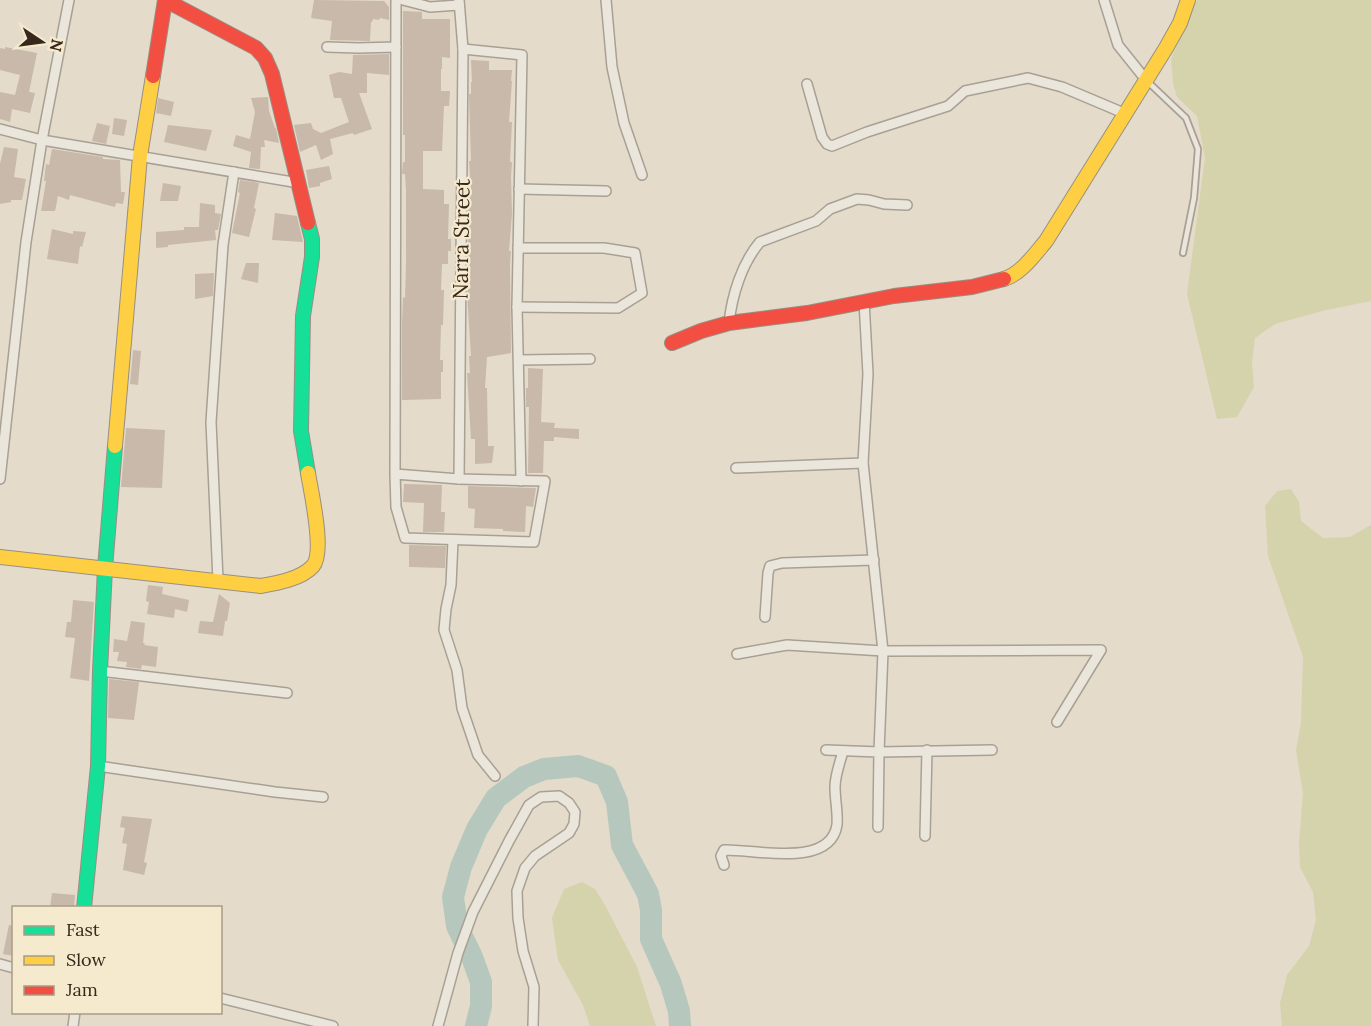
<svg xmlns="http://www.w3.org/2000/svg" width="1371" height="1026" font-family="Lora,serif">
  <rect width="100%" height="100%" fill="#e4dbca"/>
  <g fill="#d4d3ac">
    <path d="M1197,0H1371V301L1326,310L1275,324L1255,338L1252,362L1254,387L1237,417L1217,419L1187,294L1205,158L1197,116L1177,97L1173,83L1171,59Z"/>
    <path d="M1291,489L1299,502L1301,521L1323,538L1350,537L1371,525V1026H1282L1280,1003L1287,975L1309,946L1316,920L1313,892L1300,867L1299,844L1303,793L1296,750L1301,723L1303,657L1268,556L1265,506L1277,491Z"/>
    <path d="M582,882L595,889L606,907L637,967L656,1026H590L583,1005L558,960L552,918L564,889Z"/>
  </g>
  <g fill="none" stroke-linecap="round" stroke-linejoin="round">
    <path stroke="#b6c8bd" stroke-width="22" d="M476,1026L481,1006V982L472,957L457,926L453,897L461,867L477,829L496,798L524,777L544,769L578,766L606,776L617,802L622,845L648,894L651,910V939L671,984L679,1011L680,1026"/>
  </g>
  <g fill="#c8b9ab">
    <path d="M314,0L384,1L389,7V20L380,18L379,20L373,19L372,22H371L370,41L330,40L332,21L311,18Z"/>
    <path d="M403,11L422,12V19H450V58L442,57V69H441V91H450L449,106H444L442,151H423V189L444,190V204H449L448,239H451V251H448V264H442L441,290H444L443,325H441L440,360H443V372H441V399L402,400V324L403,297L405,298L406,264V190L405,174H402L403,162H405V135H403Z"/>
    <path d="M5,47L37,53L29,92L35,93L30,113L12,109L10,122L0,119V92L15,95L20,75L0,70V48L5,49Z"/>
    <path d="M389,54V75L367,73V93H359L372,129L354,135L353,133L330,139L333,154L321,160L316,145L300,152L294,125L311,123L313,129L321,133L349,122L341,98H334L329,75L339,72L352,74L353,55Z"/>
    <path d="M471,60L489,61V70H512L511,81H512L509,122H512L510,162H512L511,176L512,214L509,251H511L510,265L511,353L487,357L485,388H487L488,446H494L492,463L475,464V439H471L467,373H470L469,356H471L467,293L468,288H470L468,251V237H469L468,202L470,203V190H471L469,161H471L469,96V94H471V82H472Z"/>
    <path d="M268,97L269,111L275,128H276L279,143L264,140L265,147H261L260,169L249,168L251,152L233,146L236,135L250,139L255,112L251,98Z"/>
    <path d="M158,98L174,102L171,116L156,113Z"/>
    <path d="M114,118L127,120L124,136L112,134Z"/>
    <path d="M97,123L110,126L106,144L92,141Z"/>
    <path d="M168,125L212,130L206,151L164,142Z"/>
    <path d="M4,147L18,149L14,177L26,179L22,200H11V202L0,204V164Z"/>
    <path d="M52,149L103,157V159L120,160L121,192H125L123,204L116,203L115,207L70,195L69,200L58,196L55,211H41L46,181H44L46,164L49,165Z"/>
    <path d="M329,166L332,179L320,183V186L309,188L306,170Z"/>
    <path d="M240,180L259,183L254,208L256,209L249,237L232,233L240,193L238,192Z"/>
    <path d="M163,183L181,186L178,201H160Z"/>
    <path d="M200,203L215,205V213L221,214L218,230H215L216,240L168,245V247L156,248V232L184,230V227H199Z"/>
    <path d="M275,213L297,216L303,242L272,240Z"/>
    <path d="M52,229L73,234V231L86,232L82,247L80,246L78,264L47,259Z"/>
    <path d="M246,263H259L258,283L241,279Z"/>
    <path d="M214,273L213,296L195,299V274Z"/>
    <path d="M133,350L141,351L138,385L130,384Z"/>
    <path d="M528,368L543,369L541,422L555,423L554,428L579,429V439L554,437V441H544L543,473H528L529,407H526V388H528Z"/>
    <path d="M126,428L165,430L162,488L121,487Z"/>
    <path d="M404,484L442,485L441,512H445L444,532H423L424,503L403,502Z"/>
    <path d="M468,486L536,488L533,507L526,506L525,532L503,531V529L474,528L475,509L468,508Z"/>
    <path d="M409,545L446,546L445,568L409,567Z"/>
    <path d="M148,585L163,587L162,594L189,600L187,612L175,609L174,618L147,614L149,602L146,601Z"/>
    <path d="M219,594L230,603L227,621H225L223,636L198,633L200,621L213,622Z"/>
    <path d="M73,600L94,602L89,681L70,678L75,638L65,637L67,622H71Z"/>
    <path d="M131,621L145,623L143,643H145L144,645L158,647L156,667L142,665L141,669L126,667L127,662L117,661L119,652H113L114,639L127,641Z"/>
    <path d="M109,679L139,682L134,720L108,718Z"/>
    <path d="M122,816L152,819L144,862L147,863L144,875L123,870L127,844L122,843L125,828L120,827Z"/>
    <path d="M52,893L75,895L74,908H50Z"/>
    <path d="M9,925L14,926V956L3,954Z"/>
  </g>
  <g fill="none" stroke-linecap="round" stroke-linejoin="round">
    <defs>
      <path id="lane" d="M1147,81L1186,118L1198,149L1194,198L1183,253"/>
      <g id="street">
        <path d="M403,0L430,7L459,5"/>
        <path d="M606,0L612,67L624,123L642,175"/>
        <path d="M1104,0L1118,45L1146,80"/>
        <path d="M327,47L358,48L396,47"/>
        <path d="M463,49L522,55L517,307L521,481"/>
        <path d="M807,84L822,137L827,144L832,146L867,132L948,106L965,91L1028,78L1062,87L1126,114"/>
        <path d="M0,129L42,140L299,183"/>
        <path d="M519,189L606,191"/>
        <path d="M864,301L868,374L863,463L883,651L879,752L992,750"/>
        <path d="M517,307L618,308L642,293L635,253L604,248H518"/>
        <path d="M729,323C732,295 742,263 760,242L816,221L830,209L857,199L869,200L884,204L907,205"/>
        <path d="M519,360L590,359"/>
        <path d="M736,468L863,463"/>
        <path d="M395,474L459,479L545,481L534,542L405,538L396,507L395,474L396,0"/>
        <path d="M0,479L26,242L42,140L69,0"/>
        <path d="M459,479L463,49L459,0"/>
        <path d="M453,540L451,585L446,609L444,630L457,670L462,708L478,755L495,776"/>
        <path d="M218,580L211,422L223,245L234,172"/>
        <path d="M765,617L768,573L770,566L782,563L874,560"/>
        <path d="M737,654L787,645L883,651L1101,650L1057,722"/>
        <path d="M100,671L287,693"/>
        <path d="M826,750L879,752L878,827"/>
        <path d="M98,766L275,792L323,797"/>
        <path d="M925,836L927,750"/>
        <path d="M724,865L721,856L724,850C754,849 830,869 837,825C838,812 835,800 835,787C835,775 840,763 843,751"/>
        <path d="M0,964L14,968"/>
        <path d="M220,998L333,1026"/>
        <path d="M73,1026L75,1012"/>
        <path d="M438,1026L458,953L473,912L509,841L529,805L541,797L559,796L569,803L575,812L574,824L569,833L535,856L525,868L517,891L518,918L523,951L534,987L533,1026"/>
      </g>
      <g id="fast">
        <path d="M308,473L301,431L303,316L312,257V239L308,223"/>
        <path d="M84,908L98,766L100,671L105,568L115,446"/>
      </g>
      <g id="slow">
        <path d="M1004,279C1022,273 1034,255 1046,241L1166,48L1180,23L1188,0"/>
        <path d="M115,446L140,156L153,76"/>
        <path d="M0,557L261,586C278,583 301,579 313,566C325,552 311,492 308,473"/>
      </g>
      <g id="jam">
        <path d="M165,0L256,48L265,58L272,74L308,223"/>
        <path d="M153,76L165,0"/>
        <path d="M672,343L701,331L729,323L807,313L894,296L972,287L1004,279"/>
      </g>
    </defs>
    <use href="#lane" stroke="#a8a094" stroke-width="8"/>
    <use href="#street" stroke="#a8a094" stroke-width="12"/>
    <use href="#fast" stroke="#988f83" stroke-width="16"/>
    <use href="#slow" stroke="#988f83" stroke-width="16"/>
    <use href="#jam" stroke="#988f83" stroke-width="16"/>
    <use href="#lane" stroke="#ebe6dc" stroke-width="4.5"/>
    <use href="#street" stroke="#ebe6dc" stroke-width="9"/>
    <use href="#fast" stroke="#16e098" stroke-width="14"/>
    <use href="#slow" stroke="#ffcf43" stroke-width="14"/>
    <use href="#jam" stroke="#f24e42" stroke-width="14"/>
  </g>
  <g text-anchor="middle" dominant-baseline="central" stroke-width="4.5" stroke-linejoin="round" paint-order="stroke">
    <g font-size="21" fill="#36281c" stroke="#f6eace">
      <text transform="translate(461 239) rotate(-89)">Narra Street</text>
    </g>
  </g>
  <rect x="12" y="906" width="210" height="108" fill="#f6eace" stroke="#a99c87" stroke-width="1.5"/>
  <rect x="24" y="926" width="30" height="9" fill="#16e098" stroke="#a99c87" stroke-width="1.5"/>
  <text x="66" y="936" font-size="18" fill="#36281c">Fast</text>
  <rect x="24" y="956" width="30" height="9" fill="#ffcf43" stroke="#a99c87" stroke-width="1.5"/>
  <text x="66" y="966" font-size="18" fill="#36281c">Slow</text>
  <rect x="24" y="986" width="30" height="9" fill="#f24e42" stroke="#a99c87" stroke-width="1.5"/>
  <text x="66" y="996" font-size="18" fill="#36281c">Jam</text>
  <g transform="translate(42 42) rotate(103)" stroke="#f6eace" stroke-width="4.5" paint-order="stroke">
  <path d="M0-4.5L10 22L0 15L-10 22Z" fill="#36281c"/>
  <text y="-9" font-size="16" font-weight="bold" text-anchor="middle" fill="#36281c">N</text>
  </g>
</svg>
